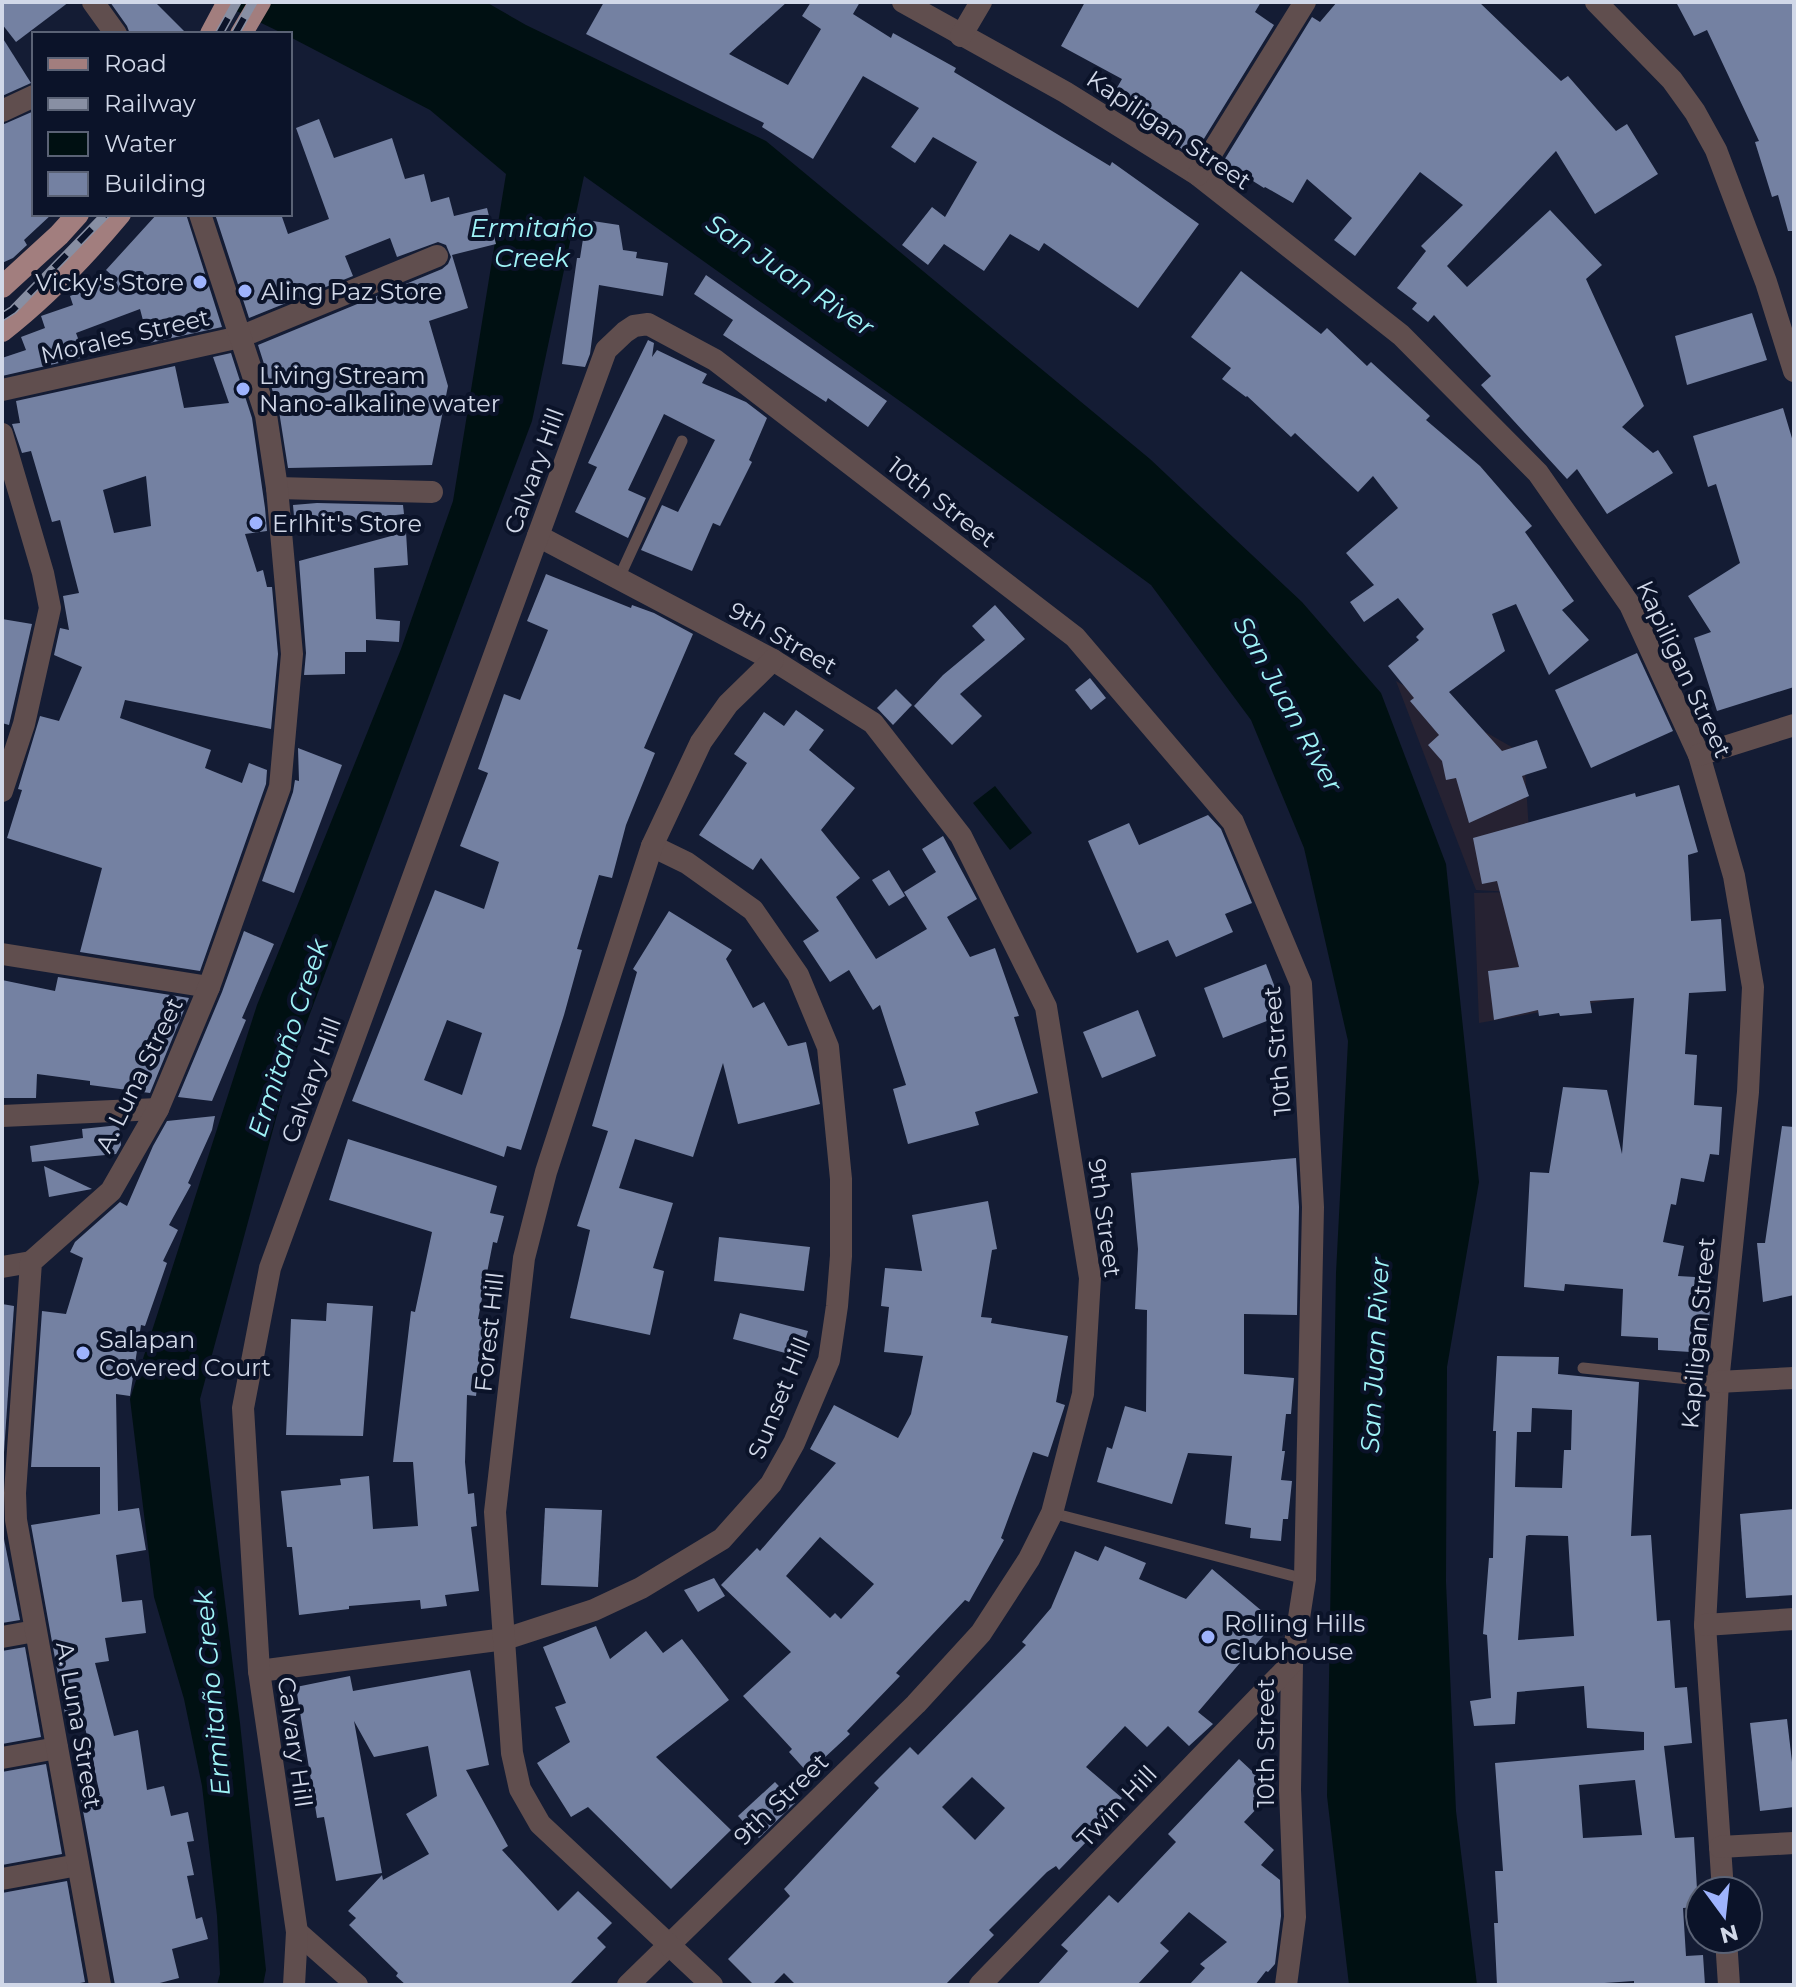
<svg xmlns="http://www.w3.org/2000/svg" width="1796" height="1987" font-family="Montserrat,sans-serif">
  <rect width="100%" height="100%" fill="#141c34"/>
  <path fill="#262232" d="M1396,681L1524,754L1533,893L1615,999L1479,1023L1474,893L1511,892L1476,890Z"/>
  <g fill="#001012">
    <path d="M218,2H486L526,25L766,141L1150,459L1302,602L1381,693L1446,864L1479,1182L1447,1367L1446,1582L1456,1811L1477,1985H1349L1327,1796L1336,1273L1348,1041L1304,848L1251,720L1151,585L911,409L584,176L532,421L290,1067L200,1399L240,1723L266,1970L263,1985H217L220,1974L217,1916L202,1786L184,1699L154,1597L130,1399L257,1005L401,649L453,501L506,174L430,110L290,37V34H284Z"/>
    <path d="M995,786L1032,833L1010,850L973,803Z"/>
  </g>
  <g fill="#7481a2" fill-rule="evenodd">
    <path d="M2,2H69L16,42L2,24Z"/>
    <path d="M110,2H155L187,34H130L127,26Z"/>
    <path d="M604,2H787L729,54L788,85L821,29L802,16L811,2H860L853,14L891,38L893,33L956,68L954,72L1110,166L1112,162L1199,224L1138,308L1044,243L1039,251L1010,234L984,271L944,244L928,265L902,245L932,207L945,217L977,162L933,137L915,163L891,147L919,108L863,76L813,159L762,127L764,123L586,34Z"/>
    <path d="M1085,2H1261L1255,12L1274,25L1197,150L1191,146L1187,152L1161,136L1169,123L1115,91L1122,79L1061,46Z"/>
    <path d="M1337,2H1479L1561,81L1568,76L1616,131L1627,124L1658,174L1595,214L1556,151L1447,266L1467,287L1550,210L1602,265L1586,279L1644,406L1622,427L1653,453L1658,450L1673,473L1607,514L1577,469L1567,479L1481,385L1491,376L1434,315L1428,322L1412,309L1417,303L1397,288L1426,251L1421,246L1463,205L1420,172L1355,256L1334,240L1352,218L1307,179L1293,203L1265,187L1264,188L1223,162L1312,17L1320,22Z"/>
    <path d="M1676,2H1794V231H1788L1778,195L1772,197L1755,142L1759,141L1707,30L1694,36Z"/>
    <path d="M2,37L31,83L2,96Z"/>
    <path d="M34,111V214H52L24,240L27,245L13,258L2,263V125Z"/>
    <path d="M319,119L334,158L392,138L405,179L424,174L431,202L449,197L454,216L487,208L496,244L452,255L468,308L429,321L448,386L432,465L288,468L279,411L258,345L442,269L448,264L451,257L446,245L438,242L397,257L390,238L345,256L353,276L249,318L215,214H281L288,234L329,219L296,128Z"/>
    <path d="M157,214H186L222,327L149,343L140,309L76,333L85,357L2,376V358L26,350L21,337L45,328L41,316L73,305L70,296L116,279L106,270Z"/>
    <path d="M586,220L619,225L623,250L637,252L636,258L668,263L663,296L599,285L590,354L585,367L562,364L577,258H580Z"/>
    <path d="M1241,271L1321,334L1327,328L1367,366L1371,362L1430,416L1426,420L1480,466L1532,526L1525,532L1574,601L1562,610L1589,640L1549,675L1516,604L1492,614L1505,651L1449,692L1502,751L1537,740L1547,768L1522,776L1529,796L1469,823L1456,778L1446,780L1442,761L1428,745L1439,735L1410,701L1414,698L1388,666L1419,640L1416,637L1424,629L1398,598L1364,622L1350,602L1374,585L1346,553L1398,508L1373,476L1358,492L1295,433L1291,437L1247,396L1246,397L1222,379L1231,368L1191,337Z"/>
    <path d="M706,275L887,401L868,427L828,398L826,402L723,335L733,320L694,294Z"/>
    <path d="M1752,313L1767,360L1687,385L1675,336Z"/>
    <path d="M648,340L654,343L652,357L657,350L707,374L702,383L746,402L767,418L749,460L752,462L720,526L713,523L692,571L641,550L662,505L678,512L715,440L664,414L628,490L646,498L628,538L575,512L597,467L588,463Z"/>
    <path d="M231,353L252,418L265,508L267,531L245,534L257,572L263,570L267,587H272L278,654L271,729L125,700L120,718L211,750L205,768L242,783L249,763L267,770L266,784L200,971L80,952L102,868L7,838L22,790L18,789L40,716L59,721L82,667L54,655L60,628L69,630L63,596L79,593L60,520L52,522L31,451L22,453L12,424L20,423L16,401L175,366L184,408L229,403L213,357ZM146,476L151,526L114,533L103,490Z"/>
    <path d="M1783,408L1794,445V687L1717,711L1694,638L1711,632L1688,596L1740,563L1716,484L1708,487L1693,436Z"/>
    <path d="M317,503L403,505L404,514L295,527L293,505Z"/>
    <path d="M406,532L408,565L374,568L376,619L400,621L399,642L366,640V652H345V674L304,675L306,653L299,561Z"/>
    <path d="M546,574L631,608L632,605L654,613L693,634L644,748L655,753L626,825L612,878L599,875L577,949L582,950L564,1015L521,1150L507,1146L504,1157L352,1101L435,890L484,909L499,862L460,846L488,773L478,769L504,694L520,700L548,630L527,621ZM447,1020L482,1033L462,1095L424,1080Z"/>
    <path d="M995,605L1025,639L960,694L982,716L952,745L914,706L943,675L985,640L972,626Z"/>
    <path d="M2,619L32,624L9,725L2,723Z"/>
    <path d="M1637,653L1673,731L1591,768L1555,690Z"/>
    <path d="M1090,678L1106,698L1091,710L1075,690Z"/>
    <path d="M896,689L912,705L893,725L877,708Z"/>
    <path d="M796,710L824,730L809,750L855,788L821,830L860,878L836,897L876,959L927,929L904,892L936,872L922,849L943,836L977,899L947,917L970,957L995,948L1019,1016L1014,1017L1038,1093L975,1112L979,1125L908,1144L893,1089L906,1085L880,1005L873,1010L849,970L830,982L803,941L819,931L761,858L753,870L699,835L747,763L734,754L764,712L784,726Z"/>
    <path d="M298,748L342,765L294,893L262,881L293,792L295,780L299,781Z"/>
    <path d="M1679,785L1698,852L1688,855L1691,921L1721,919L1726,991L1689,993L1685,1054L1697,1055L1694,1105L1722,1107L1719,1155L1710,1154L1704,1182L1681,1178L1676,1205L1671,1204L1663,1242L1684,1246L1678,1276L1712,1278L1707,1353L1658,1350V1338L1621,1336L1623,1289L1565,1284L1564,1291L1524,1287L1530,1172L1549,1173L1563,1087L1607,1090L1622,1154L1634,998L1590,1001L1592,1013L1560,1016L1559,1013L1539,1016L1538,1010L1494,1020L1488,971L1519,967L1497,881L1482,884L1473,838L1635,793L1636,797Z"/>
    <path d="M1208,815L1221,829L1252,903L1225,914L1233,932L1176,957L1168,940L1137,953L1088,841L1129,823L1139,845Z"/>
    <path d="M889,870L905,896L889,906L872,880Z"/>
    <path d="M669,911L732,950L726,959L753,1008L764,1002L788,1046L806,1042L820,1104L738,1124L723,1063L693,1157L635,1139L619,1188L673,1203L653,1268L664,1271L650,1335L570,1318L590,1230L577,1226L608,1131L592,1126L637,972L633,969Z"/>
    <path d="M244,931L274,944L242,1018L246,1020L212,1101L178,1097L222,992Z"/>
    <path d="M1266,964L1285,1014L1223,1038L1204,988Z"/>
    <path d="M58,977L189,998L150,1093L90,1085V1081L37,1074L36,1098H2V980L55,991Z"/>
    <path d="M1138,1010L1156,1056L1102,1078L1083,1032Z"/>
    <path d="M215,1116L212,1130L188,1183L191,1185L169,1225L178,1230L163,1261L167,1263L145,1326L141,1325L130,1396L116,1394L118,1511L139,1508L146,1550L116,1555L122,1602L142,1600L146,1633L105,1638L109,1661L95,1663L114,1736L138,1730L147,1790L164,1786L171,1816L188,1812L194,1841L187,1842L194,1875L187,1876L196,1919L202,1917L208,1939L172,1949L179,1978L152,1985H115L81,1800L100,1795L81,1709L65,1714L31,1525L100,1514V1467H31L42,1311L66,1314L83,1258L70,1252L75,1242L120,1202L127,1206L153,1146L167,1121Z"/>
    <path d="M119,1125L121,1145L116,1154L32,1162L30,1146L83,1138L82,1129Z"/>
    <path d="M1782,1126L1794,1127V1295L1763,1302L1757,1243H1765Z"/>
    <path d="M348,1139L497,1186L490,1213L504,1216L497,1243L493,1242L478,1319L485,1320L476,1396L467,1395L465,1462L468,1494L474,1493L477,1526L471,1527L479,1591L445,1595L447,1606L421,1609L420,1600L349,1606V1609L299,1615L292,1547H287L281,1491L341,1485L340,1479L369,1476L373,1529L418,1526L413,1462H393L411,1311L415,1312L432,1232L329,1200Z"/>
    <path d="M1296,1158L1299,1207L1297,1315L1244,1314V1374L1294,1378L1291,1414H1286L1282,1451H1285L1281,1480L1292,1481L1288,1519H1283L1281,1541L1250,1538L1251,1528L1225,1524L1232,1456L1188,1453L1172,1504L1097,1482L1107,1447L1112,1449L1125,1406L1146,1412L1147,1310L1135,1309L1138,1249L1131,1173Z"/>
    <path d="M44,1166L92,1189L49,1197Z"/>
    <path d="M988,1201L997,1249L992,1250L981,1317L992,1318L991,1323L1068,1336L1056,1402L1065,1405L1048,1457L1033,1452L1001,1538L1004,1540L969,1602L965,1600L896,1673L900,1676L847,1731L850,1734L808,1773L789,1752L792,1749L743,1696L791,1652L721,1585L757,1548L760,1551L836,1463L810,1449L834,1405L898,1438L911,1414L923,1356L884,1352L889,1307L881,1306L885,1268L922,1271L912,1215ZM820,1537L874,1584L841,1619L835,1613L830,1618L786,1576Z"/>
    <path d="M719,1237L810,1247L804,1291L714,1281Z"/>
    <path d="M327,1303L373,1306L363,1436L286,1435L291,1319L326,1321Z"/>
    <path d="M2,1304L14,1306L3,1467H2Z"/>
    <path d="M740,1313L808,1331L800,1357L733,1339Z"/>
    <path d="M1497,1356L1559,1357L1558,1374L1639,1382L1631,1536L1651,1535L1657,1621L1670,1620L1675,1688L1687,1687L1692,1743L1664,1746L1675,1838L1694,1837L1698,1907L1683,1908L1686,1956L1703,1955L1705,1985H1634V1981L1575,1985H1497L1494,1923H1498L1495,1871H1503L1495,1763L1644,1750V1732L1587,1728L1584,1686L1517,1692L1515,1724L1474,1726L1470,1701L1491,1698L1487,1635L1483,1634L1489,1558H1493L1496,1431H1493ZM1532,1408L1572,1410L1571,1450H1564L1562,1488L1515,1487L1517,1432H1531ZM1529,1535L1568,1536L1574,1636L1518,1640L1526,1536ZM1635,1780L1642,1835L1583,1838L1579,1785Z"/>
    <path d="M545,1508L602,1510L598,1587L541,1585Z"/>
    <path d="M1794,1509V1595L1746,1598L1740,1514Z"/>
    <path d="M2,1529L20,1620L2,1623Z"/>
    <path d="M1105,1546L1146,1563L1139,1579L1186,1599L1212,1569L1275,1622L1198,1712L1213,1724L1189,1746L1168,1726L1147,1747L1125,1726L1086,1767L1122,1798L1089,1834L1090,1838L1059,1870L1056,1866L1047,1872L989,1930L994,1935L945,1985H796L784,1973L772,1985H754L728,1959L790,1896L784,1889L879,1788L874,1783L910,1747L918,1755L1026,1645L1022,1642L1051,1608L1075,1551L1098,1561ZM972,1777L1005,1808L975,1840L942,1807Z"/>
    <path d="M714,1578L725,1596L698,1612L684,1590Z"/>
    <path d="M596,1626L610,1659L646,1631L663,1653L682,1639L729,1700L656,1757L731,1830L671,1889L588,1807L571,1817L537,1763L570,1742L555,1707L566,1703L543,1647Z"/>
    <path d="M25,1647L41,1737L2,1744V1651Z"/>
    <path d="M470,1670L489,1765L466,1770L508,1846L502,1850L558,1911L578,1891L612,1923L597,1938L606,1947L569,1985H406L396,1976L398,1973L349,1925L356,1918L348,1911L382,1875L383,1880L429,1854L406,1814L437,1796L428,1746L374,1757L354,1721L382,1873L336,1881L324,1817L317,1818L296,1687L350,1676L353,1691Z"/>
    <path d="M1787,1719L1794,1779V1807L1760,1811L1750,1723Z"/>
    <path d="M1239,1759L1266,1784L1253,1798L1260,1805L1244,1822L1274,1850L1261,1865L1280,1880L1281,1916L1275,1964L1268,1972L1266,1971L1255,1985H1189L1205,1968L1200,1964L1227,1942L1189,1912L1160,1943L1169,1951L1137,1985H1037L1068,1951L1061,1945L1109,1895L1118,1903L1176,1842L1168,1834Z"/>
    <path d="M46,1764L62,1854L2,1865V1772Z"/>
    <path d="M775,1782L795,1803L759,1838L738,1816Z"/>
    <path d="M67,1881L85,1982L70,1985H2V1893Z"/>
  </g>
  <g fill="none" stroke-linecap="round" stroke-linejoin="round">
    <g stroke="#604e4e" stroke-width="11">
      <path d="M619,578L682,441"/>
      <path d="M1583,1368L1718,1382"/>
      <path d="M1052,1513L1305,1579"/>
    </g>
    <g stroke="#604e4e" stroke-width="22">
      <path d="M93,2L116,34"/>
      <path d="M903,2L1065,92L1198,175L1401,335L1538,473L1630,605L1699,755L1734,876L1753,987L1748,1092L1718,1382L1705,1625L1723,1891"/>
      <path d="M1596,2L1672,80L1695,112L1716,150L1766,282L1794,371"/>
      <path d="M961,36L981,2"/>
      <path d="M2,111L34,96"/>
      <path d="M1198,175L1305,2"/>
      <path d="M2,390L240,337L437,256"/>
      <path d="M2,434L43,573L50,608L24,724L2,791"/>
      <path d="M277,488L432,492"/>
      <path d="M538,536L773,660L873,723L961,836L1046,1007L1090,1278L1083,1394L1052,1513L1029,1559L981,1633L916,1704L628,1985"/>
      <path d="M1699,755L1794,725"/>
      <path d="M2,954L209,987"/>
      <path d="M2,1116L158,1109"/>
      <path d="M2,1267L31,1262"/>
      <path d="M1718,1382L1794,1378"/>
      <path d="M1705,1625L1794,1619"/>
      <path d="M2,1637L35,1631"/>
      <path d="M259,1671L505,1639L594,1610L641,1588L722,1539L771,1484L794,1443L829,1360L837,1306L841,1256V1179L828,1047L798,975L753,910L687,863L652,846"/>
      <path d="M2,1758L57,1748"/>
      <path d="M1720,1847L1794,1843"/>
      <path d="M2,1879L78,1865"/>
      <path d="M297,1932L357,1985"/>
      <path d="M1726,1939L1729,1985"/>
      <path d="M100,1985L16,1520L15,1493L31,1262L111,1191L158,1109L209,987L280,787L292,654L277,488L266,415L200,214"/>
      <path d="M294,1985L297,1932L259,1671L243,1408L270,1268L606,350L625,332L634,326L648,324L715,360L1075,637L1233,822L1301,984L1313,1207L1305,1579L1292,1663L1290,1790L1295,1917L1286,1985"/>
      <path d="M712,1985L540,1824L520,1789L512,1753L495,1512L524,1258L546,1172L652,846L701,742L728,704L773,660"/>
      <path d="M980,1985L1292,1663"/>
    </g>
    <g stroke="#a27e7e" stroke-width="22">
      <path d="M211,34L228,2"/>
      <path d="M241,34L260,2"/>
      <path d="M2,287L59,235L78,214"/>
      <path d="M2,331C47,296 84,257 120,214"/>
    </g>
    <defs>
      <g id="rail">
        <path d="M219,34L237,2"/>
        <path d="M235,34L253,2"/>
        <path d="M2,317L13,310L106,214"/>
      </g>
    </defs>
    <use href="#rail" stroke="#888fa3" stroke-width="9"/>
    <use href="#rail" stroke="#0b1329" stroke-width="6" stroke-dasharray="18" stroke-linecap="butt"/>
  </g>
  <g fill="#9eb3fd" stroke="#0b1329" stroke-width="3">
    <circle cx="200" cy="282" r="8"/>
    <circle cx="245" cy="291" r="8"/>
    <circle cx="243" cy="389" r="8"/>
    <circle cx="256" cy="523" r="8"/>
    <circle cx="83" cy="1353" r="8"/>
    <circle cx="1208" cy="1637" r="8"/>
  </g>
  <g text-anchor="middle" dominant-baseline="central" stroke-width="8" stroke-linejoin="round" paint-order="stroke">
    <g font-size="24" fill="#d1d8e8" stroke="#0b1329">
      <text transform="translate(1169 130) rotate(34)">Kapiligan Street</text>
      <text transform="translate(125 336) rotate(-13)">Morales Street</text>
      <text transform="translate(534 471) rotate(-70)">Calvary Hill</text>
      <text transform="translate(942 502) rotate(38)">10th Street</text>
      <text transform="translate(783 638) rotate(30)">9th Street</text>
      <text transform="translate(1684 669) rotate(65)">Kapiligan Street</text>
      <text transform="translate(1277 1051) rotate(-95)">10th Street</text>
      <text transform="translate(139 1075) rotate(-64)">A. Luna Street</text>
      <text transform="translate(311 1080) rotate(-70)">Calvary Hill</text>
      <text transform="translate(1105 1218) rotate(82)">9th Street</text>
      <text transform="translate(489 1332) rotate(-84)">Forest Hill</text>
      <text transform="translate(1698 1333) rotate(-85)">Kapiligan Street</text>
      <text transform="translate(779 1398) rotate(-68)">Sunset Hill</text>
      <text transform="translate(79 1725) rotate(80)">A. Luna Street</text>
      <text transform="translate(295 1742) rotate(82)">Calvary Hill</text>
      <text transform="translate(1265 1743) rotate(-90)">10th Street</text>
      <text transform="translate(781 1799) rotate(-44)">9th Street</text>
      <text transform="translate(1117 1806) rotate(-46)">Twin Hill</text>
    </g>
    <g font-size="24" fill="#d1d8e8" stroke="#0b1329" text-anchor="start">
      <text x="184" y="282" text-anchor="end">Vicky's Store</text>
      <text x="261" y="291">Aling Paz Store</text>
      <text x="259" y="375">Living Stream<tspan x="259" dy="28">Nano-alkaline water</tspan></text>
      <text x="272" y="523">Erlhit's Store</text>
      <text x="99" y="1339">Salapan<tspan x="99" dy="28">Covered Court</tspan></text>
      <text x="1224" y="1623">Rolling Hills<tspan x="1224" dy="28">Clubhouse</tspan></text>
    </g>
    <g font-size="26" font-style="italic" fill="#9ff4f8" stroke="#0b1329">
      <text x="532" y="228">Ermitaño<tspan x="532" dy="30">Creek</tspan></text>
      <text transform="translate(790 275) rotate(34)">San Juan River</text>
      <text transform="translate(1288 704) rotate(61)">San Juan River</text>
      <text transform="translate(288 1038) rotate(-72)">Ermitaño Creek</text>
      <text transform="translate(1375 1355) rotate(-87)">San Juan River</text>
      <text transform="translate(212 1693) rotate(-95)">Ermitaño Creek</text>
    </g>
  </g>
  <rect width="1796" height="1987" fill="none" stroke="#d1d8e8" stroke-width="8"/>
  <rect x="32" y="32" width="260" height="184" fill="#0b1329" stroke="#5a6275" stroke-width="2"/>
  <rect x="48" y="58" width="40" height="12" fill="#a27e7e" stroke="#5a6275" stroke-width="2"/>
  <text x="104" y="72" font-size="24" fill="#d1d8e8">Road</text>
  <rect x="48" y="98" width="40" height="12" fill="#888fa3" stroke="#5a6275" stroke-width="2"/>
  <text x="104" y="112" font-size="24" fill="#d1d8e8">Railway</text>
  <rect x="48" y="132" width="40" height="24" fill="#001012" stroke="#5a6275" stroke-width="2"/>
  <text x="104" y="152" font-size="24" fill="#d1d8e8">Water</text>
  <rect x="48" y="172" width="40" height="24" fill="#7481a2" stroke="#5a6275" stroke-width="2"/>
  <text x="104" y="192" font-size="24" fill="#d1d8e8">Building</text>
  <g transform="translate(1724 1915) rotate(165)"><circle r="38" fill="#0b1329" stroke="#5a6275" stroke-width="2"/>
  <path d="M0-6L14 30L0 20L-14 30Z" fill="#9eb3fd"/>
  <text y="-12" font-size="22" font-weight="bold" text-anchor="middle" fill="#d1d8e8">N</text>
  </g>
</svg>
